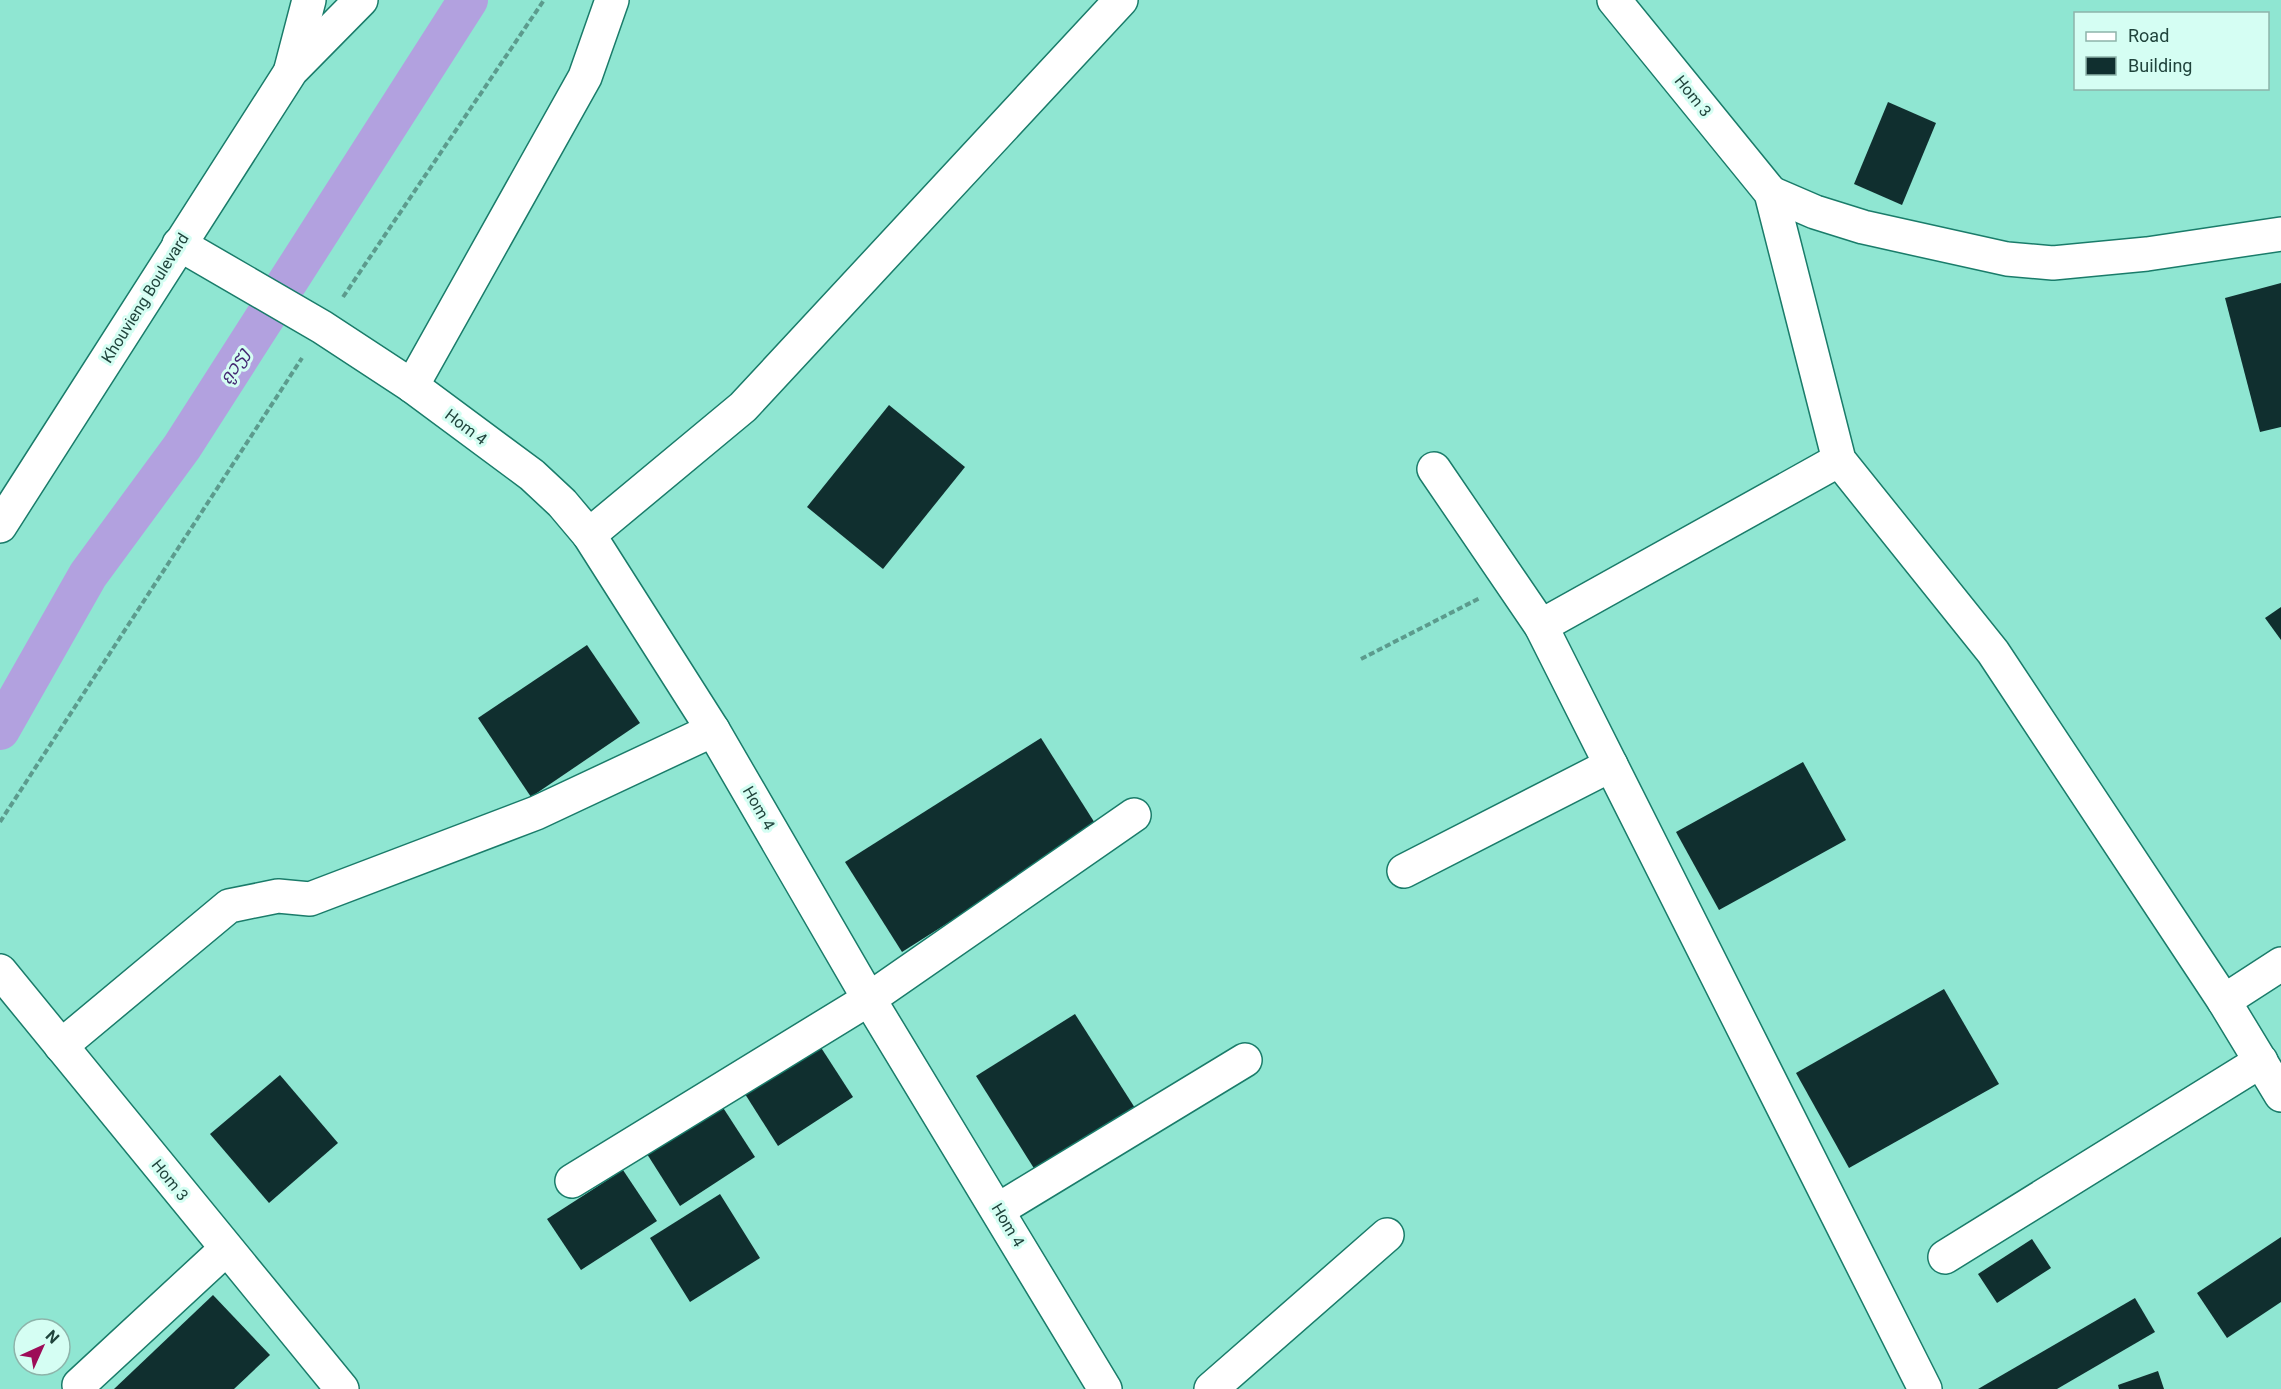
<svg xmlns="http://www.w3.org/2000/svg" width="2281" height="1389" font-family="Roboto,'Noto Sans Lao',sans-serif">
  <rect width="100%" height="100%" fill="#8fe6d2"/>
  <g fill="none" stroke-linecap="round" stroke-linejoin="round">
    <path stroke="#b2a1df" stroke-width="40" d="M0,730L88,575L182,447L468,0"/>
  </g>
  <g fill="#102f2f">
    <path d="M1888,102L1936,123L1902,205L1854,184Z"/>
    <path d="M2281,283V427L2260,432L2225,298Z"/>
    <path d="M889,405L965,467L883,569L807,507Z"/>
    <path d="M2281,607V640L2265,618Z"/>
    <path d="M587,645L640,723L531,797L478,718Z"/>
    <path d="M1041,738L1098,828L902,952L845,862Z"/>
    <path d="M1803,762L1846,840L1719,910L1676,832Z"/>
    <path d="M1944,989L1999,1084L1849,1168L1796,1073Z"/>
    <path d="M1075,1014L1135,1108L1035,1170L976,1076Z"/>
    <path d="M820,1046L853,1097L778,1146L745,1094Z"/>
    <path d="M280,1075L338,1143L269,1203L210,1134Z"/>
    <path d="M722,1106L755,1157L680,1206L647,1154Z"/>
    <path d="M623,1170L657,1221L581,1270L547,1219Z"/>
    <path d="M720,1194L760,1258L690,1302L650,1238Z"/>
    <path d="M2281,1237V1302L2227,1338L2197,1293Z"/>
    <path d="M2032,1239L2051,1268L1997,1303L1978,1274Z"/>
    <path d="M213,1295L270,1355L234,1389H114Z"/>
    <path d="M2135,1298L2155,1332L2057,1389H1978Z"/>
    <path d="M2158,1371L2164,1389H2119L2118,1385Z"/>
  </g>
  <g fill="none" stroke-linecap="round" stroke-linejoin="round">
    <defs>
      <g id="minor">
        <path d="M1614,0L1771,193L1839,460L1993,652L2224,1001L2281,1095"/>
        <path d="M291,69L309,0"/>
        <path d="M1771,193L1815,212L1863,227L2007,259L2053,263L2147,254L2281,234"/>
        <path d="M179,244L322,327L412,386L532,475L562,503L589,535L713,730L869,999L1105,1389"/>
        <path d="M412,386L585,77L612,0"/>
        <path d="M1434,469L1541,626L1925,1389"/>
        <path d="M0,526L291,71L361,0"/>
        <path d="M589,535L743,407L1121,0"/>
        <path d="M1541,626L1839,460"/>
        <path d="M1404,871L1611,765"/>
        <path d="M0,971L342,1389"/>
        <path d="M2224,1001L2281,964"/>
        <path d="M61,1046L229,906L278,896L310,899L536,813L713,730"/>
        <path d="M572,1181L869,999L1134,815"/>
        <path d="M998,1210L1245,1060"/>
        <path d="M1945,1257L2261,1061"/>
        <path d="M79,1385L226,1249"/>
        <path d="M1211,1389L1387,1235"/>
      </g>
    </defs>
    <use href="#minor" stroke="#1a7c6a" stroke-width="36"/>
    <g stroke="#5c9b8d" stroke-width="4" stroke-dasharray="6 3" stroke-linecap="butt">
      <path d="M343,297L544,0"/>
      <path d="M1361,659L1480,598"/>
      <path d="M0,822L302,358"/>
    </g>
    <use href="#minor" stroke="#fff" stroke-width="33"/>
  </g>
  <g text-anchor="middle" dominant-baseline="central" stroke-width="6" stroke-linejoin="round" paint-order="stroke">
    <g font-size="16" fill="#20443c" stroke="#d5fef3">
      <text transform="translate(1693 96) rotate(51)">Hom 3</text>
      <text transform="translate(145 298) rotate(-58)">Khouvieng Boulevard</text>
      <text transform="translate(466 427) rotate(37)">Hom 4</text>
      <text transform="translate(759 808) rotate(60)">Hom 4</text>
      <text transform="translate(170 1180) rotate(51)">Hom 3</text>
      <text transform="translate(1008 1225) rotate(59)">Hom 4</text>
    </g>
    <g font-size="18" font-style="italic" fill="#462b74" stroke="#d5fef3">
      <text transform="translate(234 366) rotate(-57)">ຄູວຽງ</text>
    </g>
  </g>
  <rect x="2074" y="12" width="195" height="78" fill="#d5fef3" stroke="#8db4aa" stroke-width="1.5"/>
  <rect x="2086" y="32" width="30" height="9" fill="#ffffff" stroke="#8db4aa" stroke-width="1.5"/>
  <text x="2128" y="42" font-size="18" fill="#20443c">Road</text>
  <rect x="2086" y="57" width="30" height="18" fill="#102f2f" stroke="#8db4aa" stroke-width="1.5"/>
  <text x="2128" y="72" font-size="18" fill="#20443c">Building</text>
  <g transform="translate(42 1347) rotate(45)"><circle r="28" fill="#d5fef3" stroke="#8db4aa" stroke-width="1.5"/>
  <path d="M0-4.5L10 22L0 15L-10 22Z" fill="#9d0c58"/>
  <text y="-9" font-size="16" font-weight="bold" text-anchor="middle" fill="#20443c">N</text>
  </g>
</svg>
